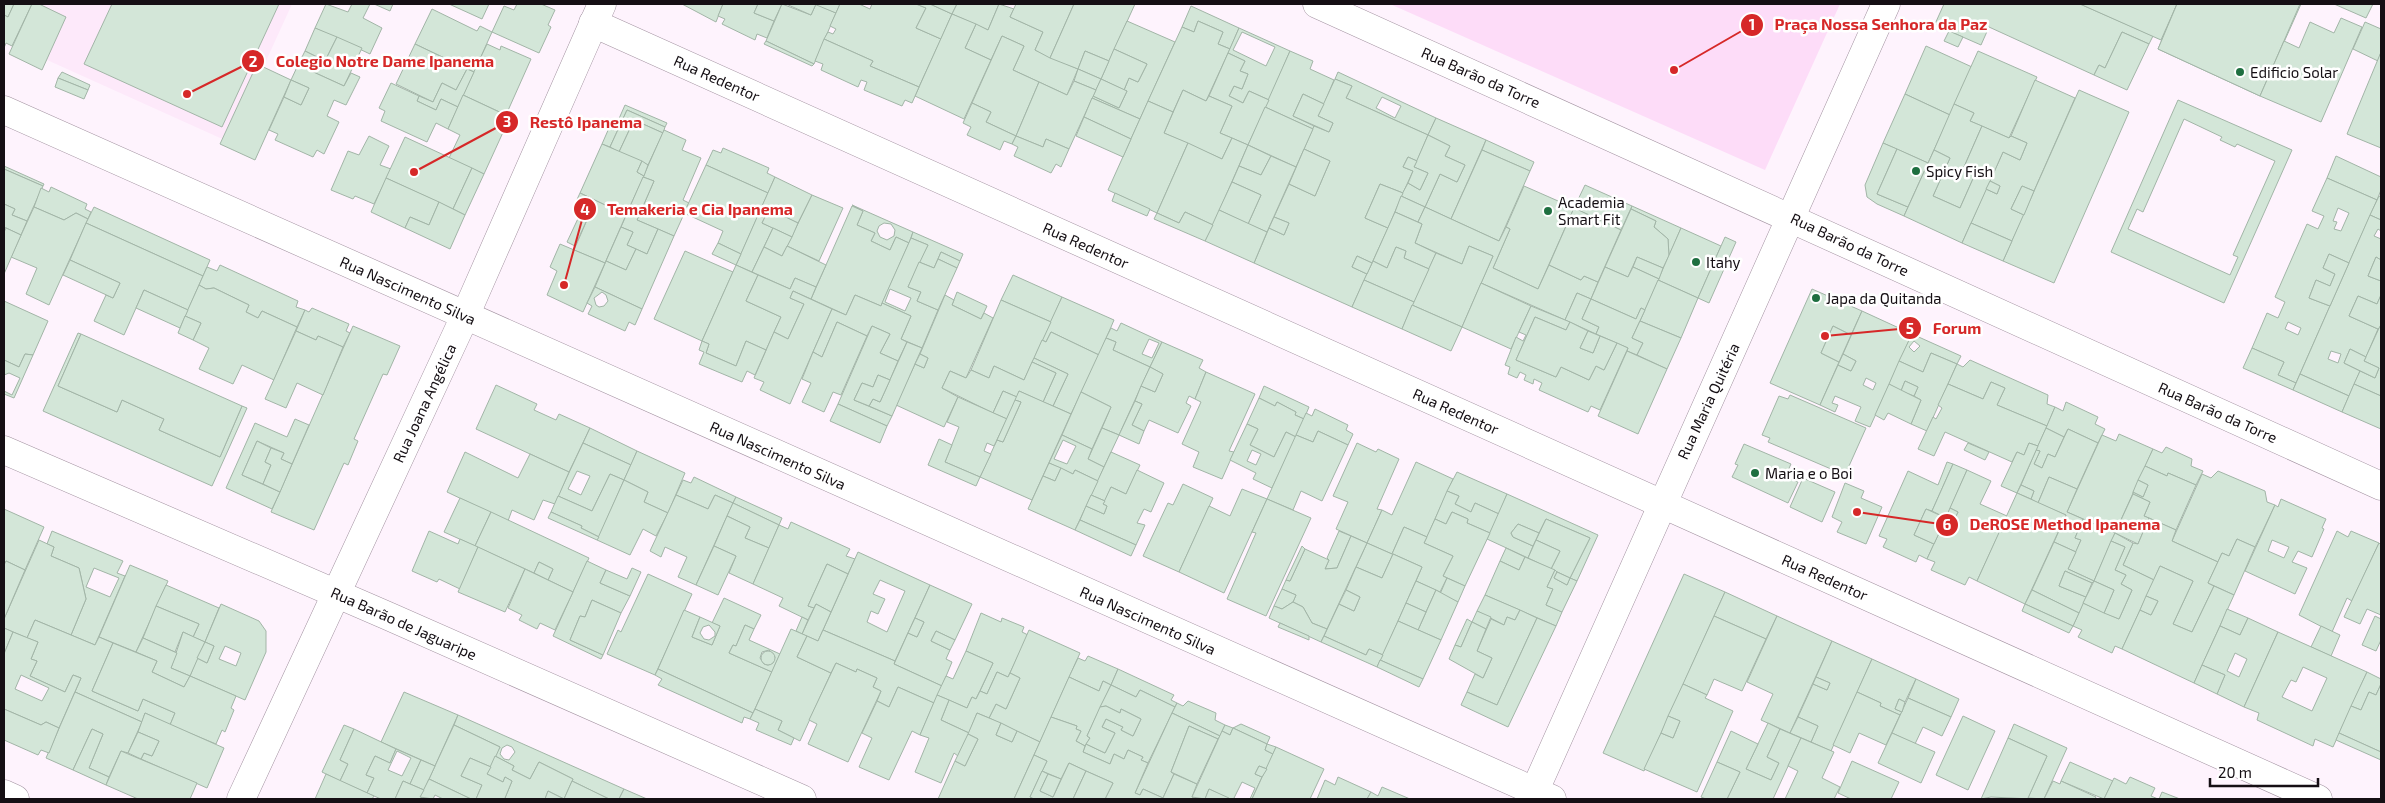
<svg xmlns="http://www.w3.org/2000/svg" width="2385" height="803" font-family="'Exo 2',sans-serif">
  <rect width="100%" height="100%" fill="#fef3fd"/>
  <path fill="#fde9fa" d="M35,4H292L229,142L16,46Z"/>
  <path fill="#fddcf8" d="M1390,4H1840L1765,170Z"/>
  <g fill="#d3e6d8" stroke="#a2b5a7" fill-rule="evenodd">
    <path d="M4,4H14L8,17L4,15Z"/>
    <path d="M14,4H32L12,46L6,43L4,48V15L8,17Z"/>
    <path d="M32,4H39L66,17L42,70L9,54Z"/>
    <path d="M112,4H279L222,127L84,64Z"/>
    <path d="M326,4L348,12L352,4H370L363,18L382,28L370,54L315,28Z"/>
    <path d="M374,4H393L390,11Z"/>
    <path d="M449,4H489L482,19Z"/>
    <path d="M517,4H541L555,10L548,25L551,27L539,53L492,32L504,6L514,10Z"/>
    <path d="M682,4H723L716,22Z"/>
    <path d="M723,4H758L754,13L774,21L767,38L757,34L755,40L722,24L725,19L718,16Z"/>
    <path d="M758,4H782L774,21L754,13Z"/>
    <path d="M782,4L811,15L816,4L836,13L814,64L766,41Z"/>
    <path d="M786,4H816L811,15Z"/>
    <path d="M814,4H840L836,13Z"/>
    <path d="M840,4H859L870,9L872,4H916L926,8L916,28L941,39L919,87L870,66L873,61L824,39L828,32L833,34L836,29L830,26Z"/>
    <path d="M916,4H930L952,14L941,39L916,28L926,8Z"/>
    <path d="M930,4H957L952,14Z"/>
    <path d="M957,4H999L988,30L952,14Z"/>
    <path d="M999,4L1014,9L1010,17L1043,32L1035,50L1078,69L1067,95L1013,70L1024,46L1002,36L991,60L965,48L976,24L988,30Z"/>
    <path d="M1016,4H1074L1050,58L1035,50L1043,32L1010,17Z"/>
    <path d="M1074,4H1135L1109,61L1085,51L1078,69L1050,58Z"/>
    <path d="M1944,4H2080L2153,36L2149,44L2122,32L2105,68L2099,65L2094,75L1989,27L1981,45L1949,31L1935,24Z"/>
    <path d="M2080,4H2177L2161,40Z"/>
    <path d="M2177,4H2301L2260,96L2158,49Z"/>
    <path d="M2177,4H2300L2260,96L2158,49Z"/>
    <path d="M2334,4H2373L2366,18Z"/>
    <path d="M1191,6L1239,28L1230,49L1218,44L1223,32L1198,21L1194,32L1182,27Z"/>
    <path d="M432,9L477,31L480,26L492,32L474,72L415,44Z"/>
    <path d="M952,14L976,24L965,48L991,60L964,119L915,96Z"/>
    <path d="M2341,18L2362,27L2321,122L2260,96L2284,41L2299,48L2310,22L2334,33Z"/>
    <path d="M1127,21L1175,42L1140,119L1092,98L1093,96L1119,108L1127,91L1124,90L1129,78L1138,82L1147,64L1114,49Z"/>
    <path d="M1198,21L1223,32L1218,44L1230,49L1206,101L1183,90L1173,112L1148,101L1182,27L1194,32Z"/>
    <path d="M2365,22L2381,29V52L2378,61L2353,49Z"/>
    <path d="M315,28L337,37L325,61L305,51Z"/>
    <path d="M1239,28L1290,51L1269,100L1249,91L1243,103L1229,96L1234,86L1242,89L1248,74L1240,71L1245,61L1228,53ZM1242,32L1275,47L1266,66L1233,50Z"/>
    <path d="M1949,31L1963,37L1958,47L1944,41Z"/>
    <path d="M2122,32L2149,44L2127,90L2094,75L2099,65L2105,68Z"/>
    <path d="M1002,36L1024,46L1013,70L1039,82L1016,136L986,122L991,112L972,103Z"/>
    <path d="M337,37L362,48L344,86L298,65L305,51L325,61Z"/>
    <path d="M824,39L873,61L870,66L919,87L912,103L905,100L902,106L864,90L867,82L861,80L858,87L821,70L823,64L815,61Z"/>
    <path d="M766,41L814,64L812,66L764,44Z"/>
    <path d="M415,44L467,69L456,90L442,83L433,102L396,84Z"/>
    <path d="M487,44L500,50L501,46L531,59L506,115L463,95Z"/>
    <path d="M1926,46L1972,67L1950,115L1905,94Z"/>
    <path d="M1114,49L1147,64L1138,82L1129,78L1124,90L1101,79Z"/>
    <path d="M1085,51L1109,61L1101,79L1078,69Z"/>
    <path d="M1290,51L1313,61L1310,69L1334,80L1324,104L1303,94L1293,116L1314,126L1313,129L1265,107Z"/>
    <path d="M1978,51L2037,77L2009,138L1970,121L1974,113L1954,104Z"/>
    <path d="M2381,52V148L2347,134Z"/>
    <path d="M1228,53L1245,61L1240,71L1248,74L1242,89L1234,86L1229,96L1243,103L1249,91L1269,100L1248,145L1220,133L1232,106L1209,96Z"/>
    <path d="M257,64L291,80L255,160L220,144Z"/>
    <path d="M298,65L344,86L351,73L360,77L346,105L334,100L327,116L339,122L324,154L317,150L313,157L275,140L278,134L269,130L284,97L301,105L309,88L291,80Z"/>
    <path d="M467,69L474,72L458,107L441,99L436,110L417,101L419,96L433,102L442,83L456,90Z"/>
    <path d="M1078,69L1101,79L1096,90L1074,81Z"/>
    <path d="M62,72L90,85L88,90L58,78Z"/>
    <path d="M1338,72L1436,118L1428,135L1346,98L1352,86L1335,79ZM1382,97L1401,106L1395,118L1376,108Z"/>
    <path d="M58,78L88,90L84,99L55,87Z"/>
    <path d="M1101,79L1127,91L1119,108L1093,96Z"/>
    <path d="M1335,79L1352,86L1346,98L1428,135L1417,161L1408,157L1403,167L1413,171L1403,193L1380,184L1365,218L1388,228L1372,263L1357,256L1352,267L1367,274L1352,307L1254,263L1269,228L1284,235L1289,223L1274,217L1289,184L1315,196L1330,161L1304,149L1314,126L1329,132L1333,123L1318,116Z"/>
    <path d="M291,80L309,88L301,105L284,97Z"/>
    <path d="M2035,80L2075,98L2034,191L2022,186L2011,209L2024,215L2012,241L1971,223L1986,189L1997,194L2000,186L1990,181L2003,152L2020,160L2027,143L2011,136Z"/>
    <path d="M1074,81L1096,90L1069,149L1046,139L1043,147L1016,136L1039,82L1067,95Z"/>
    <path d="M391,83L419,96L417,101L436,110L441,99L458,107L448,129L436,123L427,142L381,121L385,111L379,108Z"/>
    <path d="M1183,90L1206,101L1209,96L1232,106L1220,133L1232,138L1222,159L1164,133Z"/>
    <path d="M2079,90L2129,112L2054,283L2003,261Z"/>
    <path d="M1303,94L1324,104L1318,116L1333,123L1329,132L1293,116Z"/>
    <path d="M1905,94L1950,115L1928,163L1883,143Z"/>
    <path d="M463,95L510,117L484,174L449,158L460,135L448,129Z"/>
    <path d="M1092,98L1140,119L1131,139L1084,117Z"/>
    <path d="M2178,100L2292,150L2224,303L2111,252ZM2184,119L2222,137L2220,140L2235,147L2237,144L2275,161L2233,255L2238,257L2230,275L2128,229L2137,209L2143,212Z"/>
    <path d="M1148,101L1173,112L1164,133L1188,143L1157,213L1108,190Z"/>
    <path d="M972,103L991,112L986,122L1016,136L1012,144L1004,141L1000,150L967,135L971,127L963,123Z"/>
    <path d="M1954,104L1974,113L1970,121L1982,126L1964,167L1976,172L1960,208L1933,196L1950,158L1934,150Z"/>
    <path d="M625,105L667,123L665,127L627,110L610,147L602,144L609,128L614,130Z"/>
    <path d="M1265,107L1313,129L1296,167L1248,145Z"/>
    <path d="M627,110L665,127L663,133L634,120L619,152L610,147Z"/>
    <path d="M1084,117L1131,139L1123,157L1076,136Z"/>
    <path d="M1436,118L1486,140L1451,219L1425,207L1440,174L1457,182L1465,165L1445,156L1450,146L1428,135Z"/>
    <path d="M634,120L663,133L648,165L619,152Z"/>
    <path d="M1982,126L2009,138L2011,136L2027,143L2020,160L2003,152L1991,179L1964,167Z"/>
    <path d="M664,130L686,140L682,150L701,158L683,200L689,203L674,236L637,220L654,181L643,177Z"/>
    <path d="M1428,135L1450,146L1445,156L1465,165L1457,182L1440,174L1425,207L1401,196L1408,183L1420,190L1428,173L1414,167Z"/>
    <path d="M369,136L389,146L380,165L391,169L374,204L355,196L353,199L331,190L348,151L359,155Z"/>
    <path d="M1016,136L1043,147L1046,139L1069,149L1061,167L1056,164L1051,173L1014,156L1018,147L1012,144Z"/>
    <path d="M405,137L472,168L453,209L386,178Z"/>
    <path d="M1232,138L1248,145L1213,225L1185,212L1179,223L1157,213L1188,143L1222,159Z"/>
    <path d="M1486,140L1534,162L1530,171L1482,150Z"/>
    <path d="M1883,143L1897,149L1877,194L1908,207L1904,216L1877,204L1867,197L1865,185Z"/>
    <path d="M602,144L642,161L637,172L644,176L626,215L580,193Z"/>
    <path d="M1248,145L1271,156L1261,175L1239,166Z"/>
    <path d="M723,148L769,168L767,173L775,177L768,193L706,165L713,150L721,153Z"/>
    <path d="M1304,149L1330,161L1315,196L1289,184Z"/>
    <path d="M1897,149L1928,163L1908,207L1877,194Z"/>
    <path d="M1482,150L1530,171L1499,241L1451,219Z"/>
    <path d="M1934,150L1950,158L1933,196L1960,208L1976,172L1991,179L1962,243L1904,216Z"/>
    <path d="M1271,156L1296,167L1267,232L1248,224L1261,195L1232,182L1239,166L1261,175Z"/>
    <path d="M2336,156L2381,177V190L2377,200L2327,178Z"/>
    <path d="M1408,157L1417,161L1414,167L1428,173L1420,190L1408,183L1413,171L1403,167Z"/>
    <path d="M642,161L648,165L644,176L637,172Z"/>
    <path d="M706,165L768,193L741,254L718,243L723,231L684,213Z"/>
    <path d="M4,166L44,184L43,186L4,169Z"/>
    <path d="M472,168L484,174L465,215L453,209Z"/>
    <path d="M4,169L43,186L27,221L12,215L15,209L4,204Z"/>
    <path d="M643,177L654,181L637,220L658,229L647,254L627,245L633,232L621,227Z"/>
    <path d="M775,177L812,195L798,223L762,206Z"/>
    <path d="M386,178L439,202L429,225L410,217L405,228L371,212Z"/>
    <path d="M2327,178L2377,200L2349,263L2329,254L2323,268L2335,274L2330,286L2316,280L2309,298L2330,306L2296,383L2278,375L2284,362L2252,348L2267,313L2278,318L2285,302L2275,297L2307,224L2318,229L2324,216L2312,211ZM2338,208L2349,213L2341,231L2334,229L2337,222L2333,221ZM2288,322L2301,328L2298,335L2285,329Z"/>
    <path d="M1990,181L2000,186L1997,194L1986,189Z"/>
    <path d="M1232,182L1261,195L1248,224L1219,210Z"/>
    <path d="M1380,184L1403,193L1388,228L1365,218Z"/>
    <path d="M1585,185L1632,206L1621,230L1574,208Z"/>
    <path d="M1524,186L1574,208L1538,289L1493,268L1510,229L1506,227Z"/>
    <path d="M2022,186L2034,191L2024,215L2011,209Z"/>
    <path d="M51,187L87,204L85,209L91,212L88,219L76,213L64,220L34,207L41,188L49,192Z"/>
    <path d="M580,193L626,215L605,263L574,250L590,213L574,206Z"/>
    <path d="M1115,193L1150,209L1147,216L1112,201Z"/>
    <path d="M812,195L843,208L819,261L787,246Z"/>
    <path d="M1401,196L1425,207L1418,222L1395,212Z"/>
    <path d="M2379,196L2381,197V220L2370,215Z"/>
    <path d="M439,202L465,215L450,249L405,228L410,217L429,225Z"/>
    <path d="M4,204L15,209L12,215L27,221L21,235L4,227Z"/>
    <path d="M852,205L913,232L909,243L896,237L890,250L871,241L875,233L857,225L863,211ZM884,223L891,224L895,230L894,236L887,240L880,237L877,231L879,226Z"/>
    <path d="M762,206L769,209L762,223L773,228L752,272L736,265Z"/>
    <path d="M852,206L863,211L857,225L875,233L871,241L890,250L896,237L909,243L881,306L855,295L846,315L811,299Z"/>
    <path d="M1632,206L1681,228L1669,256L1668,239L1654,227L1656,221L1631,209Z"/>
    <path d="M34,207L64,220L76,213L88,219L49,305L26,294L37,268L11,257Z"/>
    <path d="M94,207L210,260L203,276L86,223Z"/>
    <path d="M1425,207L1499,241L1506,227L1510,229L1493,268L1538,289L1549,265L1581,280L1584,276L1598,282L1591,299L1577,293L1565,320L1481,283L1493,256L1469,246L1462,264L1415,243L1422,224L1418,222Z"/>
    <path d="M1574,208L1621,230L1598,282L1584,276L1581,280L1549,265Z"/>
    <path d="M769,209L798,223L792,237L762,223Z"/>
    <path d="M1631,209L1656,221L1654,227L1668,239L1669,256L1663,268L1637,257L1628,277L1605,267Z"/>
    <path d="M582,210L590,213L575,246L567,242Z"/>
    <path d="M1219,210L1267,232L1254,263L1205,241Z"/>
    <path d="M1185,212L1213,225L1205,241L1154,219L1157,213L1179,223Z"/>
    <path d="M1395,212L1422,224L1415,243L1436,253L1429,269L1404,258L1406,251L1396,247L1387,268L1373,261Z"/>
    <path d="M2370,215L2381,220V231L2378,229L2374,236L2381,239V260L2376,257L2368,276L2381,281V295L2377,304L2358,296L2349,316L2378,329L2366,357L2350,349L2344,363L2360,371L2349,396L2300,374ZM2331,351L2341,354L2338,363L2328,359Z"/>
    <path d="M1274,217L1289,223L1284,235L1269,228Z"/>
    <path d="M86,223L203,276L188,310L144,290L124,335L94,321L106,295L113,298L120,283L70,260Z"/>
    <path d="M1971,223L2012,241L2003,261L1962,243Z"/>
    <path d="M621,227L633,232L627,245L636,249L626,270L606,261Z"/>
    <path d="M6,228L21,235L4,274V232Z"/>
    <path d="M773,228L792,237L782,256L764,247Z"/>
    <path d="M1681,228L1721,246L1698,298L1658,280Z"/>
    <path d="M658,229L674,236L642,309L595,287L606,261L626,270L636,249L647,254Z"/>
    <path d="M913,232L963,254L960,261L941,252L934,268L919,262L928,245L911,238Z"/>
    <path d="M1725,237L1736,242L1709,303L1698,298Z"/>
    <path d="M911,238L928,245L908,287L921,292L917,301L938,310L922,348L901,339L911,316L882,303ZM890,289L911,298L905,311L885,302Z"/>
    <path d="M718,243L741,254L736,265L712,254Z"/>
    <path d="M560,244L605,263L583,312L547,295L557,271L550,267Z"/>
    <path d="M787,246L826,265L816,287L795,278L790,289L752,272L764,247L782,256Z"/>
    <path d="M1469,246L1493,256L1462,327L1412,305L1436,253L1462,264Z"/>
    <path d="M1396,247L1406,251L1404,258L1429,269L1414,302L1364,280L1373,261L1387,268Z"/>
    <path d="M685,251L733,272L702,341L654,319Z"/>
    <path d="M941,252L960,261L957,268L938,259Z"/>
    <path d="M2329,254L2349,263L2330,306L2309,298L2316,280L2330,286L2335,274L2323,268Z"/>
    <path d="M1357,256L1372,263L1367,274L1352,267Z"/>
    <path d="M1637,257L1663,268L1659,279L1633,267Z"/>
    <path d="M2376,257L2381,260V281L2368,276Z"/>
    <path d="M938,259L957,268L938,310L917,301L921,292L908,287L919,262L934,268Z"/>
    <path d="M70,260L120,283L113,298L63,275Z"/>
    <path d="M220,265L298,301L296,307L305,310L297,327L262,311L258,318L246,312L249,305L214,288L206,289L199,285L207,267L217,271Z"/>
    <path d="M736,265L758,275L746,301L781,317L766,350L746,341L736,366L706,353L709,344L702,341Z"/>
    <path d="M1605,267L1628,277L1633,267L1659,279L1645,310L1641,308L1636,319L1591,299Z"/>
    <path d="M758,275L790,289L795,278L816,287L811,299L793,291L790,298L804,304L788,339L774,332L781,317L746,301Z"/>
    <path d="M1013,275L1062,297L1051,322L1001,300Z"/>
    <path d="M1364,280L1414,302L1402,329L1352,307Z"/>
    <path d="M1658,280L1698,298L1681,338L1640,321Z"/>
    <path d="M1481,283L1531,306L1511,349L1462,327Z"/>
    <path d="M199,285L206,289L214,288L249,305L246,312L258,318L262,311L297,327L274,380L242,365L233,384L199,369L209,348L193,340L201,323L185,316Z"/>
    <path d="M595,287L642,309L635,325L629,322L625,331L588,314L592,306L587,303ZM602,292L606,295L608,301L604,306L599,307L596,305L594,298Z"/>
    <path d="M1812,289L1862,311L1851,335L1833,326L1821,353L1839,362L1820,405L1770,383Z"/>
    <path d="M144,290L188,310L180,328L136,308Z"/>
    <path d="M793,291L832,309L790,404L760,390L764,382L754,378L774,332L788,339L804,304L790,298Z"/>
    <path d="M957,292L987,306L981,319L952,305Z"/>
    <path d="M1577,293L1591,299L1582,319L1599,327L1596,334L1565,320Z"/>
    <path d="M855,295L881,306L882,303L911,316L901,339L907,342L898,361L880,353L890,334L872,326L867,336L837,322L822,357L813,352L832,309L846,315Z"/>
    <path d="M945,295L954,300L952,305L981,319L984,313L993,318L966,378L950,371L942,388L958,397L944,427L896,405L915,364L924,368L928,358L920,354Z"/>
    <path d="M2381,295V326L2378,329L2349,316L2358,296L2377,304Z"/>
    <path d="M1062,297L1114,320L1099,355L1051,332L1046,342L1042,340Z"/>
    <path d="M1591,299L1636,319L1641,308L1645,310L1632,338L1643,343L1637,355L1627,351L1628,348L1596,334L1599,327L1582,319Z"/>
    <path d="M1001,300L1051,322L1024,380L994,366L989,378L971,370Z"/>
    <path d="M4,301L48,321L33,355L25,354L19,367L4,360Z"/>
    <path d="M1412,305L1462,327L1451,351L1402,329Z"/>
    <path d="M1531,306L1570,322L1566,330L1535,317L1516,360L1556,377L1561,367L1589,380L1596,366L1604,370L1617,343L1628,348L1600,410L1591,406L1588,412L1539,390L1542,383L1534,379L1533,384L1524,380L1526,375L1520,372L1517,378L1508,374L1510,367L1505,365L1516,337L1523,341L1526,335L1519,332Z"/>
    <path d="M312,308L349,324L346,331L350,333L343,347L318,336L316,340L296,331L305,310L309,312Z"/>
    <path d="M1862,311L1912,334L1870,427L1855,421L1861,407L1835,396L1832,403L1838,405L1835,412L1820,405L1838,365L1851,371L1856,361L1843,354ZM1866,378L1876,383L1873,390L1863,385Z"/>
    <path d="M185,316L201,323L193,340L178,333Z"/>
    <path d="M1535,317L1566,330L1570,322L1588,331L1580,348L1593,353L1600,336L1617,343L1604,370L1596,366L1589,380L1561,367L1556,377L1516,360Z"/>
    <path d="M1640,321L1681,338L1667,369L1637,355L1643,343L1632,338Z"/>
    <path d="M837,322L867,336L841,395L833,392L824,412L802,402L811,383L802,379L813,352L822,357Z"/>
    <path d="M1121,323L1162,342L1150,367L1113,350L1116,342L1106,338L1111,328L1117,331ZM1149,339L1159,343L1152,358L1142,354Z"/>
    <path d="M353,326L400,346L387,375L383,374L354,439L358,441L348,465L344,463L314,530L271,512Z"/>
    <path d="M872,326L890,334L880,353L898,361L890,380L878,375L873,387L862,383L854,400L892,416L887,426L838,404Z"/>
    <path d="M1833,326L1851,335L1839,362L1821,353Z"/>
    <path d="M2380,326H2381V396L2354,384L2360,371L2375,378L2379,368L2364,361Z"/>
    <path d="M296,331L316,340L318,336L343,347L323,395L297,383L286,408L265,399Z"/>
    <path d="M1588,331L1600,336L1593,353L1580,348Z"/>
    <path d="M1051,332L1099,355L1071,414L1053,406L1068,374L1034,358L1042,340L1046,342Z"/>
    <path d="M78,333L81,334L58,386L117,412L122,400L164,419L159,430L220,457L242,406L247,408L212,486L43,411Z"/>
    <path d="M81,334L242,406L220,457L159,430L164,419L122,400L117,412L58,386Z"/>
    <path d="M1912,334L1961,356L1957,364L1931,353L1923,372L1899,361ZM1914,341L1920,346L1914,352L1909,347Z"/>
    <path d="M1106,338L1116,342L1113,350L1150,367L1119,435L1102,428L1111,407L1081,392Z"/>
    <path d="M702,341L709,344L706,353L736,366L746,341L766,350L755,375L747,371L742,382L699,364L704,352L699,350Z"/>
    <path d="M907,342L922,348L892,416L869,406L873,399L880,402Z"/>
    <path d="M1162,342L1203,360L1199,368L1206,372L1195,399L1189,396L1186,403L1191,406L1178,433L1149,420L1144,431L1132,425L1142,404L1135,401L1141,386L1155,392L1163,374L1150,367Z"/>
    <path d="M2252,348L2284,362L2278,375L2296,383L2293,390L2243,368Z"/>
    <path d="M2350,349L2366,357L2364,361L2379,368L2375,378L2344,363Z"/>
    <path d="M1627,351L1667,369L1638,434L1598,416Z"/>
    <path d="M1931,353L1957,364L1927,431L1911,424L1921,400L1914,396L1918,387L1905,381L1901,391L1889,384L1899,361L1923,372Z"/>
    <path d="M25,354L33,355L14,398L4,394V391L12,395L20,378L9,373L4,375V360L19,367Z"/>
    <path d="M920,354L928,358L924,368L915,364Z"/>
    <path d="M1843,354L1856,361L1851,371L1838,365Z"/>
    <path d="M1034,358L1068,374L1053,406L1043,402L1056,373L1032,362Z"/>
    <path d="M1970,360L2048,395L2047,404L2055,407L2047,426L1997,405L2005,388L1991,382L1983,399L1948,384L1957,364L1963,367Z"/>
    <path d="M1032,362L1056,373L1043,402L1019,391L1017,397L1003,391L993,413L942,388L950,371L966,378L971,370L989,378L994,366L1024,380Z"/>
    <path d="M1150,367L1163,374L1155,392L1141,386Z"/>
    <path d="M1206,372L1255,394L1229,451L1234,452L1222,479L1193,467L1199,452L1182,444L1201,402L1195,399Z"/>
    <path d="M2300,374L2349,396L2342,412L2293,390Z"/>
    <path d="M878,375L890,380L880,402L873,399L869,406L854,400L862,383L873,387Z"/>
    <path d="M1905,381L1918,387L1914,396L1901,391Z"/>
    <path d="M1991,382L2005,388L1997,405L2047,426L2038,446L2029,443L2024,455L2017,452L2012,462L1945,432L1934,456L1918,449L1933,417L1936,419L1942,408L1938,405L1948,384L1983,399Z"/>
    <path d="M1889,384L1921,400L1911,424L1888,413L1884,420L1875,415Z"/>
    <path d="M2354,384L2381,396V429L2342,412Z"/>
    <path d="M496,385L537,404L534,410L556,420L559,414L590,428L569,472L476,429Z"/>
    <path d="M1264,386L1309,407L1304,419L1295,415L1296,412L1277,402L1275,406L1259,398Z"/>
    <path d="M1003,391L1017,397L1007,419L993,413Z"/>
    <path d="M1019,391L1071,414L1032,500L980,477L997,440L1003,442L1021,402L1015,400Z"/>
    <path d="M1081,392L1111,407L1092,449L1062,435Z"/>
    <path d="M1790,395L1866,428L1845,475L1768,442L1770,438L1762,435L1779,396L1788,399Z"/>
    <path d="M958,397L1007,419L994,446L987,443L984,451L991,454L980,477L945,462L959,427L947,422Z"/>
    <path d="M1259,398L1275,406L1277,402L1296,412L1295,415L1304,419L1296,437L1286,432L1274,457L1250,445L1258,429L1247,424Z"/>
    <path d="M1015,400L1021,402L1003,442L997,440Z"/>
    <path d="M1135,401L1142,404L1132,425L1144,431L1139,444L1119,435Z"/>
    <path d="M2066,402L2098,417L2095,424L2105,429L2098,443L2068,429L2064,437L2046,428L2055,407L2063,411Z"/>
    <path d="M838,404L887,426L880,443L830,421Z"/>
    <path d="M1315,409L1348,425L1346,430L1353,434L1348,445L1318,431L1313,442L1296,435L1306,413L1312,416Z"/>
    <path d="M295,419L309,425L292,464L281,459L284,453L257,441L242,475L280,492L272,509L226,488L255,423L287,437Z"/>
    <path d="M1247,424L1258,429L1250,445L1274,457L1286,432L1296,437L1272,488L1253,479L1256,473L1230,460ZM1252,450L1261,454L1256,465L1247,461Z"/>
    <path d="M590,428L637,451L631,465L583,443Z"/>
    <path d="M1102,428L1119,435L1104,467L1088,459Z"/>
    <path d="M2046,428L2064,437L2055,457L2048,454L2042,468L2034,464L2040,451L2036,450Z"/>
    <path d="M2068,429L2098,443L2097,445L2077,489L2049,477L2038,503L2031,499L2034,491L2021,485L2036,450L2040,451L2034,464L2042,468L2048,454L2055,457Z"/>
    <path d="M1318,431L1348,445L1322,501L1301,491L1293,510L1267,499L1296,435L1313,442Z"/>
    <path d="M2119,434L2153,449L2115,533L2067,512L2102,435L2116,441Z"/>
    <path d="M1062,435L1092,449L1088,459L1104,467L1098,481L1075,470L1073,474L1049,463ZM1063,440L1076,446L1067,464L1054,459Z"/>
    <path d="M939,439L952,445L945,462L980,477L976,486L928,465Z"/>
    <path d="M257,441L271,448L265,462L271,465L263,484L242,475Z"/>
    <path d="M583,443L631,465L624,480L610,474L592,511L558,496ZM577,471L590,476L581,495L568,489Z"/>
    <path d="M1357,443L1376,452L1378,449L1399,459L1377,509L1382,510L1367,543L1336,529L1348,502L1333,496Z"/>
    <path d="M1968,443L1989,452L1985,460L1964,450Z"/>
    <path d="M2029,443L2038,446L2017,493L2001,486L2017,452L2024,455Z"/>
    <path d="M1744,444L1791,464L1785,477L1798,482L1788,503L1732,477L1738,465L1735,464Z"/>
    <path d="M2166,447L2192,459L2191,466L2203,471L2196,485L2168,473L2167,476L2145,466L2153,449L2162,453Z"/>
    <path d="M271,448L284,453L281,459L292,464L280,492L263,484L271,465L265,462Z"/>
    <path d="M637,451L685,473L668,513L644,502L648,492L624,480Z"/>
    <path d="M465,452L518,478L530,454L569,472L555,504L543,500L534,520L512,510L508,521L447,492Z"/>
    <path d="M1111,452L1140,465L1126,494L1111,487L1105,501L1091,495Z"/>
    <path d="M1416,462L1453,479L1427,537L1404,527L1392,554L1367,543L1382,510L1392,515Z"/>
    <path d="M1947,462L1953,464L1932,511L1926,509L1914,535L1934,544L1927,559L1919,555L1916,562L1883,547L1887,539L1879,536L1908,471L1938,485Z"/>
    <path d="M1049,463L1061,468L1055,481L1043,476Z"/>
    <path d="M1953,464L1967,470L1946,518L1932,511Z"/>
    <path d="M2145,466L2167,476L2168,473L2196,485L2176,530L2144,516L2150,502L2133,494V492L2143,497L2148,485L2138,480Z"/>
    <path d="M1061,468L1073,474L1075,470L1098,481L1075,530L1028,509L1043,476L1055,481Z"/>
    <path d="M1137,470L1164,483L1151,512L1144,509L1137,523L1145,525L1136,545L1080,520L1086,506L1104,514L1107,506L1103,504L1111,487L1126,494Z"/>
    <path d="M1967,470L1991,481L1980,504L2007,516L1977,581L1969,577L1965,585L1931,570L1935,562L1927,559L1944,522L1951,526L1958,512L1950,508Z"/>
    <path d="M2218,471L2265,491L2267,502L2275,505L2255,547L2237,539L2229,556L2222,553L2218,562L2172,541L2202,474L2211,478Z"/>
    <path d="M1457,472L1507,494L1499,514L1475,503L1471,512L1455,504L1459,496L1447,491Z"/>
    <path d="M610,474L624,480L599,537L581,528L582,526L551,512L558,496L592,511Z"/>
    <path d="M694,477L736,497L733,503L715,495L708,509L676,495L683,480L691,483Z"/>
    <path d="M2049,477L2077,489L2067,512L2083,519L2075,538L2081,540L2076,552L2054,542L2066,515L2038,503Z"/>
    <path d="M1803,478L1835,492L1822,522L1790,507Z"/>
    <path d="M624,480L648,492L644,502L668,513L656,536L643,529L630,555L597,540Z"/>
    <path d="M2138,480L2148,485L2143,497L2133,492Z"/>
    <path d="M1845,483L1864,491L1861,498L1882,507L1866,544L1837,532L1842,522L1832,517Z"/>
    <path d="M1183,484L1213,498L1179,572L1143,556L1168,503L1173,505Z"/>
    <path d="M2021,485L2034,491L2031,499L2017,493Z"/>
    <path d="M1242,489L1267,499L1224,593L1179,572L1209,506L1230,516Z"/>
    <path d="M1447,491L1459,496L1455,504L1471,512L1475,503L1499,514L1490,533L1467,523L1468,519L1452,512L1446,524L1435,519Z"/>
    <path d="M2017,493L2066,515L2025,604L1977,581Z"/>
    <path d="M1507,494L1598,535L1577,581L1570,578L1590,538L1546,519L1539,533L1518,524L1511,533L1513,537L1533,546L1528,558L1487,539Z"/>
    <path d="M2133,494L2150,502L2144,516L2149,518L2138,544L2115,533Z"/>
    <path d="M676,495L708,509L715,495L733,503L696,585L678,577L687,557L665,547L661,557L650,551Z"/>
    <path d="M1091,495L1105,501L1103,504L1107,506L1104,514L1086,506Z"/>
    <path d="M736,497L782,518L779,525L733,503Z"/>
    <path d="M460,498L491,512L475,546L444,532Z"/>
    <path d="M1267,499L1311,518L1266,616L1227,599L1256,533L1252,532Z"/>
    <path d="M2281,499L2326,519L2322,528L2324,529L2312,557L2298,551L2292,562L2307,568L2295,594L2245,571L2275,505L2278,507ZM2272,540L2289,547L2284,558L2268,551Z"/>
    <path d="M733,503L779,525L769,548L745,538L750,527L727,516Z"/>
    <path d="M1950,508L1958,512L1951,526L1944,522Z"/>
    <path d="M4,509L44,527L25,570L6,561L4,565Z"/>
    <path d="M1926,509L1946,518L1934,544L1914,535Z"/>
    <path d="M491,512L589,558L573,592L548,580L553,569L539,562L534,573L475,546Z"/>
    <path d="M551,512L582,526L581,528L599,537L597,540L548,518Z"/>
    <path d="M1452,512L1468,519L1467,523L1490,533L1465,586L1443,576L1453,556L1424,543L1435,519L1446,524Z"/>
    <path d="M727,516L750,527L745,538L769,548L753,584L729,573L736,556L714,546Z"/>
    <path d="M2149,518L2176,530L2172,541L2218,562L2208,583L2214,586L2192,632L2173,624L2193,581L2160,566L2154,580L2123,565L2133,543L2138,544Z"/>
    <path d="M1546,519L1590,538L1570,578L1551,569L1560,551L1536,540Z"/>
    <path d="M2083,519L2115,533L2094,581L2068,569L2081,540L2075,538Z"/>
    <path d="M1080,520L1136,545L1131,556L1075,530Z"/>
    <path d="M791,522L850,549L846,556L855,559L848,574L827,564L808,606L814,608L808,620L779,606L783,598L753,584L779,525L788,529Z"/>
    <path d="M1518,524L1539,533L1533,546L1513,537L1511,533Z"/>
    <path d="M1404,527L1427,537L1424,543L1453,556L1443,576L1447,578L1440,592L1416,581L1422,567L1393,554L1382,578L1356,567L1367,543L1392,554Z"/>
    <path d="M52,531L123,561L117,573L125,576L95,645L71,635L86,599L79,568L51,556L54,547L47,544ZM94,568L119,578L110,597L86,587Z"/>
    <path d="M429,531L458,544L460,539L478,547L460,589L439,579L437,582L412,571Z"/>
    <path d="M1339,531L1351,536L1337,568L1325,569L1329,560L1327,558Z"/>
    <path d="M2337,531L2348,537L2351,531L2379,543L2352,601L2347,598L2332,632L2299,615Z"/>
    <path d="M2115,533L2133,543L2123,565L2154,580L2122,649L2115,646L2112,653L2078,637L2082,630L2073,626L2083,603L2119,619L2132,590L2121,584L2126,575L2115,570L2125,547L2111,541Z"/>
    <path d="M1351,536L1367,543L1327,629L1312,623L1303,607L1293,602L1296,595L1282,589L1286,580L1290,581L1305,549L1329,560L1325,569L1337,568Z"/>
    <path d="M2237,539L2255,547L2234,595L2208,583L2222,553L2229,556Z"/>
    <path d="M39,540L54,547L51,556L79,568L86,599L71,635L35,620L27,638L4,628V619Z"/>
    <path d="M1536,540L1560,551L1551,569L1528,558Z"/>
    <path d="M2111,541L2125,547L2115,570L2126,575L2121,584L2132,590L2119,619L2104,613L2114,590L2094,581Z"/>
    <path d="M2054,542L2076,552L2068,569L2094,581L2092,583L2065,571L2059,586L2086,597L2079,613L2032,590Z"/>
    <path d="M2379,543L2381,545V615L2367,609L2360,624L2344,617Z"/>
    <path d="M714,546L736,556L718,595L696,585Z"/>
    <path d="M1302,546L1305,549L1290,581L1286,580Z"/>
    <path d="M478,547L525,569L505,612L458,592Z"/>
    <path d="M1506,548L1525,557L1519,570L1500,561Z"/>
    <path d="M858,552L930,585L895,661L823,630ZM880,580L905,591L887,632L867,622L871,611L878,614L885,599L873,594Z"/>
    <path d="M1393,554L1422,567L1383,655L1369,649L1366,655L1324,636L1339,604L1354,611L1360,597L1346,590L1356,567L1382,578Z"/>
    <path d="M1525,557L1555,570L1547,587L1553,589L1546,605L1562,612L1556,626L1485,595L1500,561L1519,570Z"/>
    <path d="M6,561L25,570L4,619V565Z"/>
    <path d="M587,561L606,570L600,583L630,596L621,613L592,600L585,617L580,616L570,640L603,655L601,659L553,636Z"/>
    <path d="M539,562L553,569L548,580L534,573Z"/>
    <path d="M827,564L848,574L831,612L816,604L814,608L808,606Z"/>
    <path d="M130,565L168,581L136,652L99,637Z"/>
    <path d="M2160,566L2193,581L2173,624L2192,632L2214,586L2234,595L2194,683L2122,649L2140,610L2151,615L2158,601L2146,596Z"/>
    <path d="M632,568L641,572L630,596L600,583L606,570L627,579Z"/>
    <path d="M525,569L573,592L555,630L540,623L537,629L519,620L522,615L508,608Z"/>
    <path d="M1555,570L1557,572L1554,578L1567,585L1570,578L1577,581L1562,612L1546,605L1553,589L1547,587Z"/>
    <path d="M2065,571L2092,583L2086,597L2059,586Z"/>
    <path d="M1557,572L1570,578L1567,585L1554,578Z"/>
    <path d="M648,574L692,594L655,675L607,654L618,630L621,632Z"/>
    <path d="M1684,574L1725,592L1644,771L1603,753Z"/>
    <path d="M1447,578L1465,586L1458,602L1440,594Z"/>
    <path d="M1416,581L1436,590L1426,612L1406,603Z"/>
    <path d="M2094,581L2114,590L2104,613L2083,603Z"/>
    <path d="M166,585L219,608L205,642L193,637L199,624L156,606Z"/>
    <path d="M930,585L972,604L955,640L936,631L931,641L950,650L946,659L952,662L942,686L894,664L908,633L917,637L924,622L915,618Z"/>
    <path d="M1282,589L1296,595L1293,602L1282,609L1274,606Z"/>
    <path d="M1346,590L1360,597L1354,611L1339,604Z"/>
    <path d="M1436,590L1458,602L1441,640L1418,630Z"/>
    <path d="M2032,590L2079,613L2073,626L2025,604Z"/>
    <path d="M1725,592L1777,616L1766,639L1714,616Z"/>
    <path d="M1485,595L1520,610L1515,620L1507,617L1504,625L1477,611Z"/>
    <path d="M2146,596L2158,601L2151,615L2140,610Z"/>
    <path d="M724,598L761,615L754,629L745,625L736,646L733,645L729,653L772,672L753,713L658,669L684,610L700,617L692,637L712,645L720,626L712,623Z"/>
    <path d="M592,600L621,613L603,655L570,640L580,616L585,617Z"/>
    <path d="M1293,602L1303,607L1312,623L1327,629L1321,642L1269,618L1274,606L1282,609Z"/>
    <path d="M1406,603L1426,612L1418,630L1398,621Z"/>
    <path d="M221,604L259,621L266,631V652L245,700L190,676L197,658L207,663L214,646L205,642ZM225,646L241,653L236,666L219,659Z"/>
    <path d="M816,604L831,612L818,641L802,634Z"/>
    <path d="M2025,604L2073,626L2069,633L2022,611Z"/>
    <path d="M156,606L199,624L193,637L183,632L175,652L143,638Z"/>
    <path d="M2227,609L2248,618L2240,635L2220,626Z"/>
    <path d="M1520,610L1537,618L1497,705L1467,692L1475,674L1483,678L1492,658L1477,651L1491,619L1504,625L1507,617L1515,620Z"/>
    <path d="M1477,611L1491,617L1486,629L1472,622Z"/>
    <path d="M981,613L1001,622L1002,618L1024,627L1022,632L1028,635L1008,677L997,672L987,694L980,691L993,663L966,651Z"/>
    <path d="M1714,616L1766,639L1742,691L1714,679L1707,695L1683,684Z"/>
    <path d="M1777,616L1832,641L1790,733L1761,720L1773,694L1747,682Z"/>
    <path d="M2375,616L2381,619V640L2376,651L2362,645Z"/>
    <path d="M700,617L720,626L712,645L692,637ZM709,625L715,632V636L709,640L704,639L700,633L703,627Z"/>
    <path d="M802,617L808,620L802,634L796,631Z"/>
    <path d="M915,618L924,622L917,637L908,633Z"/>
    <path d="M1537,618L1556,626L1508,727L1461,705L1467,692L1497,705Z"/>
    <path d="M2248,618L2278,632L2244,707L2217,694L2225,675L2202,665L2220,626L2240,635ZM2235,653L2247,659L2239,677L2227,671Z"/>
    <path d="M1467,619L1472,622L1461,647L1455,645Z"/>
    <path d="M35,620L95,645L99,637L113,643L92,691L138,711L143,699L175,713L170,725L145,713L142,722L75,692L81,678L73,675L65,692L30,676L37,661L31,659L38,642L27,638Z"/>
    <path d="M1398,621L1441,640L1423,679L1380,660Z"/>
    <path d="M1472,622L1486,629L1477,651L1492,658L1483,678L1449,659L1455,645L1461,647Z"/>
    <path d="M1280,623L1309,636V640L1278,627Z"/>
    <path d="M745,625L754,629L749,640L780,654L772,672L729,653L733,645L736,646ZM769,650L775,657L773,663L768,665L764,664L760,658L762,652Z"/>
    <path d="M2321,626L2340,635L2331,656L2311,647Z"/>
    <path d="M4,628L13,632L4,654Z"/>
    <path d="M791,629L807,636L797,657L831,673L800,741L778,730L782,721L755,709Z"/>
    <path d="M823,630L895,661L894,664L942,686L934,703L898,687L889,707L877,701L881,691L873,687L877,678L857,669L856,672L836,663L831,673L797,657L807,636L818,641Z"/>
    <path d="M1029,630L1080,653L1040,742L989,718L996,704L1006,709L1020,678L1010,673Z"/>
    <path d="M936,631L955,640L950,650L931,641Z"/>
    <path d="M13,632L38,642L31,659L37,661L30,676L65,692L73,675L81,678L59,728L46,722L41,725L4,709V654ZM21,675L49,688L42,701L15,689Z"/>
    <path d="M183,632L205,642L190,676L171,668Z"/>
    <path d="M2278,632L2367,672L2333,747L2315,739L2313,746L2257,720L2259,713L2244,707ZM2303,667L2327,678L2312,711L2282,697L2291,680L2296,682Z"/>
    <path d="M1324,636L1366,655L1369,649L1383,655L1377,667L1321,642Z"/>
    <path d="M143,638L177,653L171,668L190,676L184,687L152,672L157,661L136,652Z"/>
    <path d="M1832,641L1872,659L1831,751L1811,742L1818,726L1798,717L1813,684L1827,690L1830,683L1816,677Z"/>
    <path d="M205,642L214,646L207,663L197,658Z"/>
    <path d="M113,643L157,661L152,672L184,687L190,676L236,696L231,708L234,710L225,732L222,730L216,744L170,725L175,713L143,699L138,711L92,691Z"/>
    <circle cx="768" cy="658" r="7"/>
    <path d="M966,651L993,663L976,699L972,697L967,708L937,695L946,676L953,679Z"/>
    <path d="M1088,656L1118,669L1111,685L1103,681L1099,691L1069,677L1078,658L1085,661Z"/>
    <path d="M1872,659L1916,679L1905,702L1899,699L1895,709L1902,712L1900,715L1880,706L1881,703L1857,692Z"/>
    <path d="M1380,660L1423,679L1419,687L1377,667Z"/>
    <path d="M836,663L856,672L857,669L877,678L873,687L881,691L848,762L808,744L817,724L809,720Z"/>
    <path d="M2202,665L2225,675L2217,694L2194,683Z"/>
    <path d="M658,669L753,713L750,719L744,717L742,723L658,685L662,679L655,675Z"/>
    <path d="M1118,669L1174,695L1171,700L1177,703L1175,707L1140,690L1136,697L1111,685Z"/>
    <path d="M997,672L1008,677L1010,673L1020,678L1006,709L996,704L989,718L977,713L969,733L941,720L949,700L967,708L972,697L976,699L980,691L987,694Z"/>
    <path d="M2367,672L2381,679V684L2376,695L2369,692L2361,710L2351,706Z"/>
    <path d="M1069,677L1099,691L1103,681L1111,685L1087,736L1090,738L1085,746L1076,741L1081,731L1076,729L1077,726L1051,717Z"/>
    <path d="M1816,677L1830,683L1827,690L1813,684Z"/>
    <path d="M1916,679L1959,699L1951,717L1908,698Z"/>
    <path d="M1683,684L1707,695L1705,698L1733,711L1697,792L1644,769L1661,733L1673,738L1680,721L1668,716Z"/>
    <path d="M2381,684V752L2339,733L2351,706L2361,710L2369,692L2376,695Z"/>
    <path d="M1111,685L1136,697L1140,690L1175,707L1148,763L1141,760L1143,757L1128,750L1124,759L1114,754L1110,764L1083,752L1086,744L1105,753L1115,733L1102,727L1106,719L1123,727L1121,730L1133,736L1141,719L1121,709L1120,713L1106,706L1100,707Z"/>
    <path d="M898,687L934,703L920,735L912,731L889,780L859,767L872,738L862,733L877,701L889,707Z"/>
    <path d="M75,692L142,722L128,753L121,751L109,777L89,768L103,734L92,729L73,770L46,758Z"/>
    <path d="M404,692L458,715L435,766L381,742Z"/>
    <path d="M1857,692L1881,703L1880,706L1900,715L1886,745L1859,733L1850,753L1833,745Z"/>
    <path d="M937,695L949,700L941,720L969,733L958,756L954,753L941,783L915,772L929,738L920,735Z"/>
    <path d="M1908,698L1951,717L1942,736L1923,727L1915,744L1892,733Z"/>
    <path d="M1899,699L1905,702L1902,712L1895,709Z"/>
    <path d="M1188,701L1216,713L1215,720L1225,725L1220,736L1172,713L1177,703L1183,706Z"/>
    <path d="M1106,706L1120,713L1121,709L1141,719L1133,736L1121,730L1123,727L1106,719L1102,727L1115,733L1105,753L1086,744L1090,738L1087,736L1100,707Z"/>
    <path d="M4,709L41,725L46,722L59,728L49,753L41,750L38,755L4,740Z"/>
    <path d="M755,709L782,721L778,730L794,738L791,745L756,730L759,723L750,719Z"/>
    <path d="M145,713L224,748L207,788L141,759L144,753L152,756L159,741L138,732Z"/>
    <path d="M977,713L1001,723L996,735L1012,742L1017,731L1040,742L1034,755L1014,799H938L955,761L965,766L978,739L968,734Z"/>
    <path d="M1172,713L1220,736L1218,739L1189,726L1171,772L1174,774L1163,798L1143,789L1140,795L1135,793Z"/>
    <path d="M458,715L624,789L619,799H609L572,781L573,779L539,762L530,779L512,770L514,766L495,756L500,747L454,725ZM507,745L512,747L515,752L509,760L504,759L500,754L502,748Z"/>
    <path d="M1668,716L1680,721L1673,738L1661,733Z"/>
    <path d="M1963,716L1995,731L1968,790L1936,775Z"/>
    <path d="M1051,717L1077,726L1076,729L1081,731L1076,741L1085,746L1083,752L1110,764L1114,754L1124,759L1128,750L1143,757L1141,760L1148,763L1135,793L1140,795L1143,789L1163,798L1174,774L1197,784L1192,797L1196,799H1105L1113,783L1086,771L1069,763L1061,779L1042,771L1047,761L1034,755Z"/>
    <path d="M1798,717L1818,726L1811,742L1790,733Z"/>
    <path d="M1001,723L1017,731L1012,742L996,735Z"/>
    <path d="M1768,723L1780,729L1767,757L1779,763L1771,780L1746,769Z"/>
    <path d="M1241,724L1270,737L1267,744L1233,728Z"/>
    <path d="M2014,724L2067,748L2044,799L2028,798L2047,756L2008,738Z"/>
    <path d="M344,725L354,729L340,760L348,764L340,781L322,772Z"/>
    <path d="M454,725L500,747L491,767L470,758L461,776L482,785L476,799H471L429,779Z"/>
    <path d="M1225,725L1233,728L1230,735L1222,731Z"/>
    <path d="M1189,726L1218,739L1197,784L1171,772Z"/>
    <path d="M1233,728L1267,744L1265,750L1273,754L1267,769L1259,766L1255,774L1262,777L1252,799H1250L1255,788L1242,782L1234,798L1236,799H1229L1209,789L1205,799L1192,797L1222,731L1230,735Z"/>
    <path d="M92,729L103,734L89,768L109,777L106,785L73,770Z"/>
    <path d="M354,729L396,749L390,763L375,756L366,775L374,778L367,793L340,781L348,764L340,760Z"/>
    <path d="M1780,729L1801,738L1773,799H1727L1740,772L1717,762L1731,731L1758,744L1746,769L1771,780L1779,763L1767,757Z"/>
    <path d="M138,732L159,741L152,756L144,753L141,759L128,753Z"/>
    <path d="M1892,733L1935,752L1921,783L1878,763Z"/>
    <path d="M2339,733L2381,752V760L2336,740Z"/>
    <path d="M968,734L978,739L965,766L955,761Z"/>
    <path d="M1801,738L1834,752L1822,778L1840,787L1834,799H1785L1798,771L1788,766Z"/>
    <path d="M2008,738L2047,756L2028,798L2031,799L1991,797L1981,799Z"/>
    <path d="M1267,744L1276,747L1273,754L1265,750Z"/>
    <path d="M1276,747L1324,769L1310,799H1252Z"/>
    <path d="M396,749L421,760L410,784L403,781L395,799H381L367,793L374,778L366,775L375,756L390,763ZM397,751L411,758L402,776L388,770Z"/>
    <path d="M121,751L197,783L190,799H138L106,785Z"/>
    <path d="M1034,755L1047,761L1030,797L1034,799H1014Z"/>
    <path d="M495,756L514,766L512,770L530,779L539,762L573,779L564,799L548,791L545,799H508L505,798L512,781L505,777L503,782L487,774Z"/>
    <path d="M470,758L491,767L487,774L503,782L505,777L512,781L505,798L508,799H476L482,785L461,776Z"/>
    <path d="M421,760L435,766L424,790L410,784Z"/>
    <path d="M1852,761L1899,782L1891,799H1851L1838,793Z"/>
    <path d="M1717,762L1740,772L1727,799H1706L1701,797Z"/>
    <path d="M2070,762L2113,781L2104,799L2061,781Z"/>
    <path d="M1069,763L1086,771L1073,799H1034L1030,797L1042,771L1048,774L1040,791L1053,797Z"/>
    <path d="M1259,766L1267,769L1262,777L1255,774Z"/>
    <path d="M1086,771L1113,783L1105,799H1073Z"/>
    <path d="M326,774L374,796L372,799H315Z"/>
    <path d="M1048,774L1061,779L1053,797L1040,791Z"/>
    <path d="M1338,777L1371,792L1367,799H1317L1325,780L1335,785Z"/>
    <path d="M2130,777L2155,788L2151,796L2158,799H2104L2114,778L2126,784Z"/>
    <path d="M429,779L471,799H443L435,795L433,799L420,797Z"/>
    <path d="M403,781L424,790L420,797L426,799H395Z"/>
    <path d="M572,781L609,799H564Z"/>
    <path d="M2053,781L2060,784L2061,781L2096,797L2095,799H2044Z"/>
    <path d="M1382,787L1410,799H1367L1371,792L1378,796Z"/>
    <path d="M624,789L647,799H619Z"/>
    <path d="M1209,789L1229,798V799H1205Z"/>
    <path d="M548,791L564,799H545Z"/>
    <path d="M2162,792L2180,799H2159Z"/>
  </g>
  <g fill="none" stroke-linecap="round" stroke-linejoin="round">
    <defs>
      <g id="street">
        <path d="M1317,4L2381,486"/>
        <path d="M593,23L2318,799"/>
        <path d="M4,110L1552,799"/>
        <path d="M4,450L388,616L802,799"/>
        <path d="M4,794L15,799"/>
        <path d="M241,799L465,316L602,4"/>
        <path d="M1531,799L1886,4"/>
      </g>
    </defs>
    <use href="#street" stroke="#a393a1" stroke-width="29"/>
    <use href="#street" stroke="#fff" stroke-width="28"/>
  </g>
  <g fill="#1e6f40" stroke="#fff" stroke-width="2">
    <circle cx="2240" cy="72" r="5"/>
    <circle cx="1916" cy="171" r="5"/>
    <circle cx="1548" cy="211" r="5"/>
    <circle cx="1696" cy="262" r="5"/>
    <circle cx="1816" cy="298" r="5"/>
    <circle cx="1755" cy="473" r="5"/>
  </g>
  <g text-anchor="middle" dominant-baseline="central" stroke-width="5" stroke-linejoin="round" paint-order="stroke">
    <g font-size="15" fill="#150f14" stroke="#fff" text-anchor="start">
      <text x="2250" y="72">Edificio Solar</text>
      <text x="1926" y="171">Spicy Fish</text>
      <text x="1558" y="202">Academia<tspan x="1558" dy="17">Smart Fit</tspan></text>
      <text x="1706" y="262">Itahy</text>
      <text x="1826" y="298">Japa da Quitanda</text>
      <text x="1765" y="473">Maria e o Boi</text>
    </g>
    <g font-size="15" fill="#150f14" stroke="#fff">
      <text transform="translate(1481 77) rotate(24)">Rua Barão da Torre</text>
      <text transform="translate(717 78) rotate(24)">Rua Redentor</text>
      <text transform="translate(1850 244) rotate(25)">Rua Barão da Torre</text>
      <text transform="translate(1086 245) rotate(24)">Rua Redentor</text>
      <text transform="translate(408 290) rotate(24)">Rua Nascimento Silva</text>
      <text transform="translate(1708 401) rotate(-65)">Rua Maria Quitéria</text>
      <text transform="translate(424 403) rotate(-65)">Rua Joana Angélica</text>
      <text transform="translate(1456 411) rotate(24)">Rua Redentor</text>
      <text transform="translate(2218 412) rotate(24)">Rua Barão da Torre</text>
      <text transform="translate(778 455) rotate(24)">Rua Nascimento Silva</text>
      <text transform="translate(1825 577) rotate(24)">Rua Redentor</text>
      <text transform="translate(1148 620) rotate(24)">Rua Nascimento Silva</text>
      <text transform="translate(404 623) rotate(24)">Rua Barão de Jaguaripe</text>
    </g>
  </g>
  <path fill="none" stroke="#d62828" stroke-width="2" d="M1674 70L1752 25M187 94L253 61M414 172L507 122M564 285L585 209M1825 336L1910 328M1857 512L1947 525"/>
  <g fill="#d62828" stroke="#fff" stroke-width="2">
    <circle cx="1674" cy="70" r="5"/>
    <circle cx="187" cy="94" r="5"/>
    <circle cx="414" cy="172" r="5"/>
    <circle cx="564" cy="285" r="5"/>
    <circle cx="1825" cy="336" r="5"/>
    <circle cx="1857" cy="512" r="5"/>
    <circle cx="1752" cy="25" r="12"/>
    <circle cx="253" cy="61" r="12"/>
    <circle cx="507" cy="122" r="12"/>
    <circle cx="585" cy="209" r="12"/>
    <circle cx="1910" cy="328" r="12"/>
    <circle cx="1947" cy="525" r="12"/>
  </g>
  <g font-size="15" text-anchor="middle" font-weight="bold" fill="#fff">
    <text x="1752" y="30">1</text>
    <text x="253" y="67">2</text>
    <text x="507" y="127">3</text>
    <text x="585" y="215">4</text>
    <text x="1910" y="334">5</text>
    <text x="1947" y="530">6</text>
  </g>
  <g font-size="16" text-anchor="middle" font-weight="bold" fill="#d62828" stroke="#fff" stroke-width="5" stroke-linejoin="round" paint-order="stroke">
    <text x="1881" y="30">Praça Nossa Senhora da Paz</text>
    <text x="385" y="67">Colegio Notre Dame Ipanema</text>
    <text x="586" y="128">Restô Ipanema</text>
    <text x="700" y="215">Temakeria e Cia Ipanema</text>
    <text x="1957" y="334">Forum</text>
    <text x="2065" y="530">DeROSE Method Ipanema</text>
  </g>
  <rect width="2385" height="803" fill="none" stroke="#150f14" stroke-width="10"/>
  <path d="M2210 778v8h108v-8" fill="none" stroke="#150f14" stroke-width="2.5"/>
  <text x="2218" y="778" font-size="15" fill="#150f14" stroke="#ffffff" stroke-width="4" paint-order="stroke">20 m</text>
</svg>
